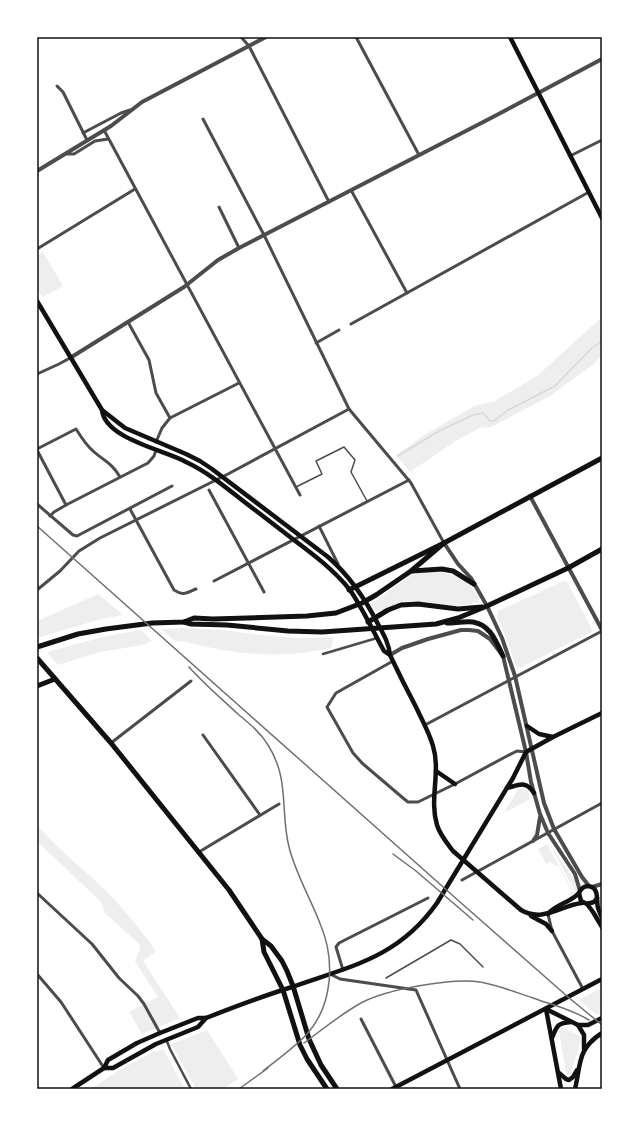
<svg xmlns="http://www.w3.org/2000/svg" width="639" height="1126" font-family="'Archivo Narrow',sans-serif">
  <rect width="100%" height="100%" fill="#fff"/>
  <g fill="#eee">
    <path d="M43,252L63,286L42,297L37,287V255Z"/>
    <path d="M602,317V354L594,364L550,396L491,427L480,428L457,440L410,472L396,455L426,434L476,405L493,402L537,376Z"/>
    <path d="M433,572C451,572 477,582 479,602C453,610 439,601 414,601C397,601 389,609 375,612L371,604L413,574Z"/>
    <path d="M566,580L593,631L520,668L516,666L505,635L497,617L498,611Z"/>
    <path d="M98,594L123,615L101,619L37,638V621Z"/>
    <path d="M186,628L222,630L271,636L299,638L334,637L331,648C284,659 234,655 187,642C184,641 179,642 175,641C170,638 165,632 161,629Z"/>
    <path d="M141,630L152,641L143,645L100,652L58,665L47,652L107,636Z"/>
    <path d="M520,789C527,788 529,792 530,799L504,813L517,791Z"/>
    <path d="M37,825C60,852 89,873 114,899C129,916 143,933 156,951L143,961L180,1018L142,1034L129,1012L158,997L135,961L140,949L139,944L105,913L101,902L37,841Z"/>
    <path d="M549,843L572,876L574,877L578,888L576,894Z"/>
    <path d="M547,844L574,893L570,896L569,894L572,892L559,867L550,862L546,864L538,849Z"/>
    <path d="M602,988V1012L597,1015L579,1000Z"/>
    <path d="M562,1028L579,1035L581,1040L571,1074L568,1076L566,1073L559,1031Z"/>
    <path d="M207,1030L238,1079L223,1089H196L171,1044Z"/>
    <path d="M163,1049L185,1089H91L121,1069L155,1051L156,1052Z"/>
  </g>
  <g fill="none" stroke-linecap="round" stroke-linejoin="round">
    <path stroke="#d9d9d9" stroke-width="1.5" d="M398,456L439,431L473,415L483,413L490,421H494L508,410L555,386L592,348L602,341"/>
    <g stroke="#4c4c4c" stroke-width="1.5">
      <path d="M296,487L322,474L316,461L344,447L355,460L351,472L367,501"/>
      <path d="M386,978L451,940L460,944L483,967"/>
    </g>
    <g stroke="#4c4c4c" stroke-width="2.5">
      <path d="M323,654L377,638"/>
      <path d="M166,1039L170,1049L191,1089"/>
    </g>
    <g stroke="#4c4c4c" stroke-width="3">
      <path d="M241,37L249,46L329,202"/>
      <path d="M356,37L419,155"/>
      <path d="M57,86L63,92L87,140"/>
      <path d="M203,119L264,235L349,409L411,483L444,543"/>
      <path d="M104,130L300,495"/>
      <path d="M83,133L121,113L130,110"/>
      <path d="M66,154H74L95,141L108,139"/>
      <path d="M570,156L602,140"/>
      <path d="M351,190L407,293"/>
      <path d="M219,207L239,248"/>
      <path d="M37,249L135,189"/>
      <path d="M128,322L149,360L156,393L170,418"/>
      <path d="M351,324L589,192"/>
      <path d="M316,343L339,330"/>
      <path d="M37,374L59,364L70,358"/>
      <path d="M156,442L162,428L170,418L239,383"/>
      <path d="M37,449L76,429C81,437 86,445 93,451C104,461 112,463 120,477"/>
      <path d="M37,450L66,505"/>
      <path d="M209,490L264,592"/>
      <path d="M37,504L73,535L77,536L172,486"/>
      <path d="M130,509L174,590C184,596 186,593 196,589"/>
      <path d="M50,516L54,512L66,505L148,463L154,456L156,450"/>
      <path d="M319,526L338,564"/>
      <path d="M214,581L409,480"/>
      <path d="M37,590L60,571L79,551L100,538L228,474L349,409"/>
      <path d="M393,661L336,693L327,707L353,753L362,763L403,798L408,802H418L455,784L507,756L517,751L526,752"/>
      <path d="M425,725L602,631"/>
      <path d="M203,735L260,815"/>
      <path d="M111,743L191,681"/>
      <path d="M199,852L279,804"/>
      <path d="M462,880L602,803"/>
      <path d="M37,893L92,944L119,978L138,996L144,1004L160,1033"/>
      <path d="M548,914L552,931L583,989"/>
      <path d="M343,970L336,947L339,943L428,898"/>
      <path d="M37,974L61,1002L104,1068"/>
      <path d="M330,974L340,979L416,990L460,1089"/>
      <path d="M361,1019L396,1087"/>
    </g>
    <g stroke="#4c4c4c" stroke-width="4">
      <path d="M37,171L111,126L142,102L266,37"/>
      <path d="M70,358L184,287L218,260L239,248L491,118L602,59"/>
      <path d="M530,496L602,630"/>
      <path d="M444,543L458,564L471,578L487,606L502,638L515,676L544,803L554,829L582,877L589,886"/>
      <path d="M390,655L402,648L428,639L461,630H469L478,631L490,639L503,656L526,752L531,782L540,814L548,833L575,874L580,891L579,892"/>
      <path d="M533,841L537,835L540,817"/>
      <path d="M592,887L602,884"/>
    </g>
    <g stroke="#111" stroke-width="4.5">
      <path d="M510,37L602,218"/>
      <path d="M37,301L102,410L125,428L186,454L200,461L212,469L328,557C350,576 366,600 379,626C384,635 389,644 390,655C398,672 407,690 416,707C422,720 429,732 433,746C441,772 429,799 437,825C440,835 447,843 453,851L521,910C543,923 561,905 582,903"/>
      <path d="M102,410C105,439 165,450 186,462C212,474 233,494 255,510C268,520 281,530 294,540C314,555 334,570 350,590C363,609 373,631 384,651L390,655"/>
      <path d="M527,726L539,734L553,737"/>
      <path d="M436,771L455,784"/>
      <path d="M507,788C519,785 526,780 534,793"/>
      <path d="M580,891C582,888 584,886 588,886C600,887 596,901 598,908C599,911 601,915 602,918"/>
      <path d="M579,893L581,901L587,904L594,902L597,898"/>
      <path d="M587,904L593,912L602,927"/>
      <path d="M548,914C556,904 570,903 579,893"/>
      <path d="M531,916L546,924L552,931"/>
      <path d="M546,1009L561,1089"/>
      <path d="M546,1009L578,1025H588L602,1018"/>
      <path d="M578,1025L584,1035V1049"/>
      <path d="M552,1038C557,1026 557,1023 571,1022"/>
      <path d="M104,1068H113L156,1044L198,1027L206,1018"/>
      <path d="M559,1073L566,1079L569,1080L573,1077L577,1070"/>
      <path d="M72,1089L104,1068L108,1060L137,1043L160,1033L198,1018H206C234,1007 263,996 292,987C351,966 398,958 437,903L513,778L526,752L553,737L602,713"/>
      <path d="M392,1089L602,979"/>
      <path d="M575,1089C581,1064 577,1049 602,1033"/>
    </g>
    <g stroke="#111" stroke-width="5">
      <path d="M412,571L442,569L453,571L474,584"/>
      <path d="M349,590L444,543L602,458"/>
      <path d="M184,622L191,624L227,625L288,631L322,632L436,624L458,618L487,606L568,568L602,549"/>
      <path d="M368,622L388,610L401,605L418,604L458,609L482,607"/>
      <path d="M447,623C455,623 464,621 473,622C491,625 496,642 503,656"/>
      <path d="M37,647L78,634L106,629L152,623L184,622L194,618L213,619L307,616L336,613L362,603L376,595L411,571L444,543"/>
      <path d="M37,658L111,743L229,890L262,939L271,946L282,961L287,971L293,986L309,1039L321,1065L337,1089"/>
      <path d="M37,686L55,679"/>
      <path d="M262,939L264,952L283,990L300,1045L307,1059L327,1089"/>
    </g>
    <g stroke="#707070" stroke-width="1.5">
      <path d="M37,526L460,902L568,997L602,1025"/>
      <path d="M189,667C204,684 222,699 239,715C250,724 261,733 268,745C290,779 280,812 289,847C296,875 311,899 321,926C335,960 333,1005 307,1034C294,1048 278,1059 263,1071"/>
      <path d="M393,854L416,871L473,920"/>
      <path d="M304,1043C323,1029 341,1014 361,1003C387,989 451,978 480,982C498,985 515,992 533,998C552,1005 571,1009 589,1020"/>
      <path d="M239,1089L268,1068"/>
    </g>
  </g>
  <rect width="639" height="1126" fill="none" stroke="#ffffff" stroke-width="76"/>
  <rect x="38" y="38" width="563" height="1050" fill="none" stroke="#111" stroke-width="1.5"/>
</svg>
